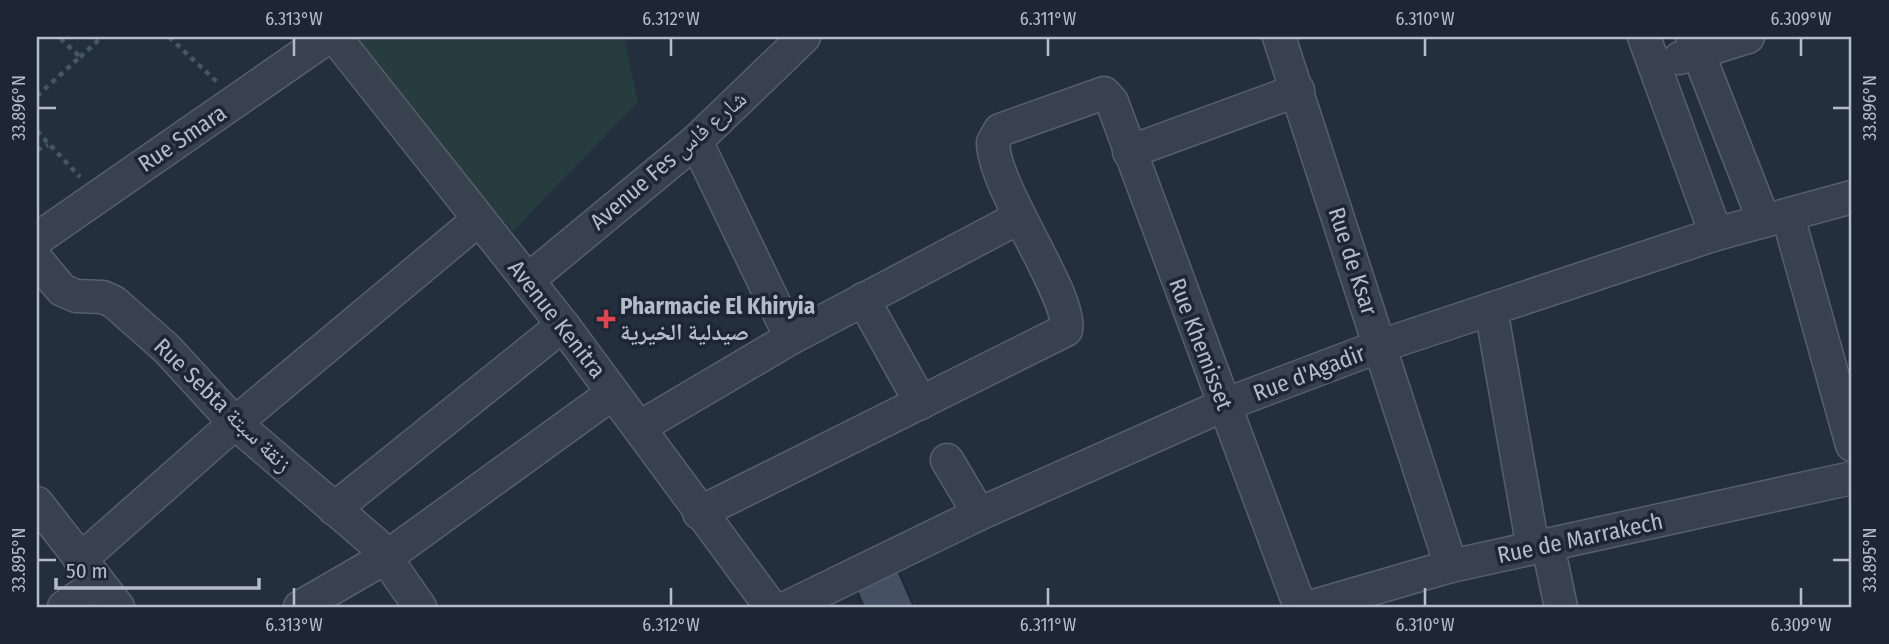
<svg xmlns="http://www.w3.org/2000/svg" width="1889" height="644" font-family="'Fira Sans Condensed','Noto Naskh Arabic',sans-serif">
  <rect width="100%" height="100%" fill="#242f3e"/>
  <path fill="#263c3f" d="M345,37H624L638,102L513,231Z"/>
  <path fill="#455162" stroke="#1f2835" stroke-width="2" d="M895,564L914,607H864L853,582Z"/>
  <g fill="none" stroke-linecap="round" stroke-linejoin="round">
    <defs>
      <g id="minor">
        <path d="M335,37L563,325L771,607"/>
        <path d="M1279,37L1451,566"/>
        <path d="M1644,37L1716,234"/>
        <path d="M1692,37L1764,221"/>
        <path d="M1680,58L1748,37"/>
        <path d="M696,141L791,338"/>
        <path d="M1129,152L1298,90"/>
        <path d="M1788,216L1852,445"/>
        <path d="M37,239L328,37"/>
        <path d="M37,260L62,290L76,296L103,297L114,302L167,349L235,423L376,544L420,607"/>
        <path d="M528,280L696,141L804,37"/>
        <path d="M863,299L921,403"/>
        <path d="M1491,309L1533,548"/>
        <path d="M640,427L791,338L1020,217"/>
        <path d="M947,460L979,514"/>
        <path d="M37,503L118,607"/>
        <path d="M334,509L563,325"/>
        <path d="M699,513L1066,330C1074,298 993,188 993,142L1000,130L1104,93L1112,102L1300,607"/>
        <path d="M1548,546L1561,607"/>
        <path d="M80,560L235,423L478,220"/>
        <path d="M64,607L99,583"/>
        <path d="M300,607L388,556L613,393"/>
        <path d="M788,607L979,514L1224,405L1380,346L1716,234L1852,197"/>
        <path d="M1310,607L1451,566L1852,478"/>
      </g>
    </defs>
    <use href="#minor" stroke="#565f6c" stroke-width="35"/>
    <g stroke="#44595c" stroke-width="4.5" stroke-dasharray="5 5" stroke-linecap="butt">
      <path d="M169,37L217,82"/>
      <path d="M80,57L102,37"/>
      <path d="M37,96L80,57L59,37"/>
      <path d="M37,131L80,177"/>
      <path d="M37,150L48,145"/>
    </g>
    <use href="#minor" stroke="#38414e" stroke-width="32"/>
  </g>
  <path fill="none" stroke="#b4bcc9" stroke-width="2.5" d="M294,38V56M671,38V56M1048,38V56M1425,38V56M1801,38V56M38,108H56M1833,108H1850M38,560H56M1833,560H1850M294,588V606M671,588V606M1048,588V606M1425,588V606M1801,588V606"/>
  <path fill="#e0444e" stroke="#1d2633" stroke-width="2.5" d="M602.5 308.5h7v7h7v7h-7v7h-7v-7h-7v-7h7z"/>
  <g text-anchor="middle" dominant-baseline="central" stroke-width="7" stroke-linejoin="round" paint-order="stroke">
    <g font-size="23" fill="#b4bcc9" stroke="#1d2633">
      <text transform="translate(182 138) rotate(-34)">Rue Smara</text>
      <text transform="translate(668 160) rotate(-41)">Avenue Fes شارع فاس</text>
      <text transform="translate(1353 261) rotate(72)">Rue de Ksar</text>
      <text transform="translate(557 319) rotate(52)">Avenue Kenitra</text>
      <text transform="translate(1201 344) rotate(69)">Rue Khemisset</text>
      <text transform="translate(1309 373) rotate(-21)">Rue d'Agadir</text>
      <text transform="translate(223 405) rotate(44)">Rue Sebta زنقة سبتة</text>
      <text transform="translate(1580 538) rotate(-12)">Rue de Marrakech</text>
    </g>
    <g font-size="23" font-weight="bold" fill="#b4bcc9" stroke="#1d2633" text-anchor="start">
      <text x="620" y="306">Pharmacie El Khiryia<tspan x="620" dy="26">صيدلية الخيرية</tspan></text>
    </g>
  </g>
  <rect width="1889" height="644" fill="none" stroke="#1d2633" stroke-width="77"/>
  <path d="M56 578v10h203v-10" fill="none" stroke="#b4bcc9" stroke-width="3.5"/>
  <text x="66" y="578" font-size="21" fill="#b4bcc9" stroke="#1d2633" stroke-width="5" paint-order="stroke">50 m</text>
  <rect x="38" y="38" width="1812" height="568" fill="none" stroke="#b4bcc9" stroke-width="2.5"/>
  <g font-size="18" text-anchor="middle" fill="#b4bcc9">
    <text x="294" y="25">6.313°W</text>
    <text x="671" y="25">6.312°W</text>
    <text x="1048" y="25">6.311°W</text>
    <text x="1425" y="25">6.310°W</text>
    <text x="1801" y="25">6.309°W</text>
    <text transform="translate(19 108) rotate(-90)" y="6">33.896°N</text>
    <text transform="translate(1870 108) rotate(-90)" y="6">33.896°N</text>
    <text transform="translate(19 560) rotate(-90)" y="6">33.895°N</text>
    <text transform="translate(1870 560) rotate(-90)" y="6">33.895°N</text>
    <text x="294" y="631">6.313°W</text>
    <text x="671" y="631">6.312°W</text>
    <text x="1048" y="631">6.311°W</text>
    <text x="1425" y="631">6.310°W</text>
    <text x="1801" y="631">6.309°W</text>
  </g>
</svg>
